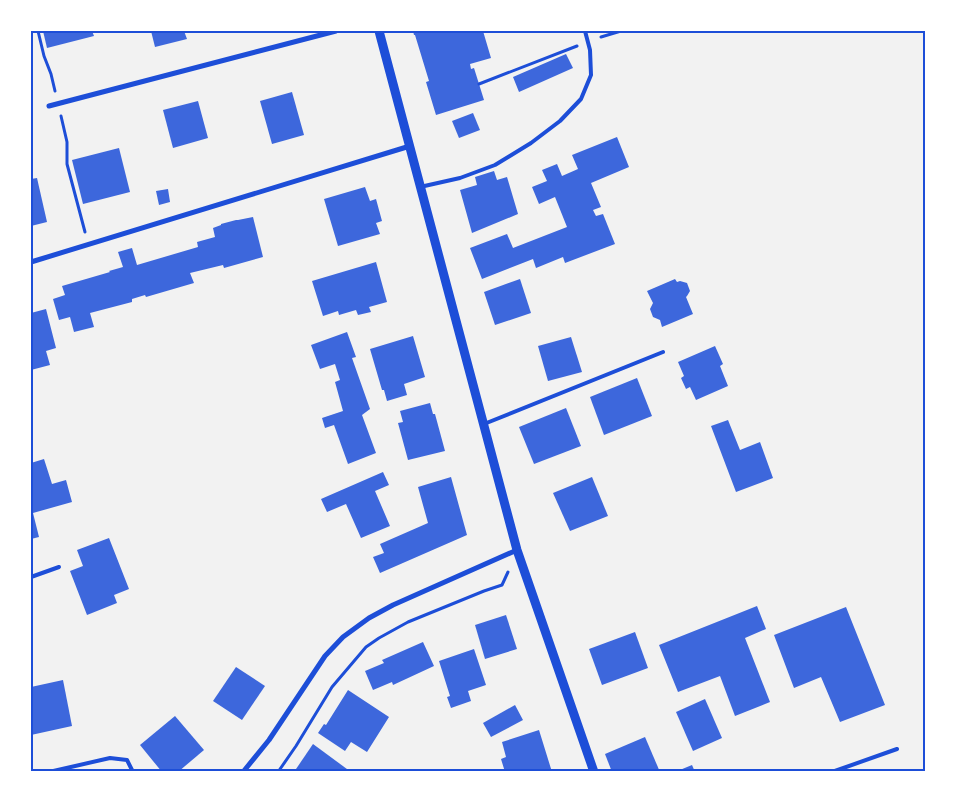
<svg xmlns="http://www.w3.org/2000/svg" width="956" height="803" font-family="'DM Sans',sans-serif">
  <rect width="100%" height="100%" fill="#f2f2f2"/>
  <g fill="#3d67dc">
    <path d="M43,31H92L94,36L47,48Z"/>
    <path d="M151,31H184L187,39L155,47Z"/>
    <path d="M413,31H483L491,58L470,64L471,69L474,68L484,100L436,115L426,82L429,81L415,35H414Z"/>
    <path d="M566,54L573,68L519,92L513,77Z"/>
    <path d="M292,92L304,135L272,144L260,101Z"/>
    <path d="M198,101L208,138L173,148L163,110Z"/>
    <path d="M473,113L480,130L459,138L452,121Z"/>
    <path d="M617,137L629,167L591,183L601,207L593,210L596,216L603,214L615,244L565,263L563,257L536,268L533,259L482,279L470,248L507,234L513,248L567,227L555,197L539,204L532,187L547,181L542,170L557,164L562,176L578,169L572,155Z"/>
    <path d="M119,148L130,192L83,204L72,160Z"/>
    <path d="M494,171L497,180L507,177L518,214L472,233L460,190L477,185L475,177Z"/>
    <path d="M37,178L47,222L31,226V179Z"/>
    <path d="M365,187L370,201L376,199L382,221L376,223L380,234L338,246L324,199Z"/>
    <path d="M168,189L170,202L159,205L156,191Z"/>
    <path d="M253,217L263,257L224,268L223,265L190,273L194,283L146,297L145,295L132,299V302L90,313L94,327L74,332L70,317L59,320L53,299L65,295L62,286L110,272L109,271L123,267L118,252L132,248L137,265L198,247L197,242L215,237L213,228L221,225V224L236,220H238Z"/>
    <path d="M376,262L387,302L369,307L371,312L358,315L356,310L339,315L338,311L323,316L312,281Z"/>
    <path d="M520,279L531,313L495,325L484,292Z"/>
    <path d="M675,279L677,282L680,281L687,283L690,291L687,296L686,297L693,314L662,327L660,320L653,317L650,309L653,303L647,291Z"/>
    <path d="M46,309L56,348L46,351L50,365L31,370V313Z"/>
    <path d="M347,332L356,357L352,358L370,409L362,415L376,453L348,464L334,425L325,428L322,418L343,411L335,382L340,380L335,364L320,369L311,345Z"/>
    <path d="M413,336L425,377L404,384L407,395L387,401L384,390H382L370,349Z"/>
    <path d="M571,337L582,372L548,381L538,346Z"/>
    <path d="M715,346L723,364L720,366L728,386L696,400L690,387L686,389L681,378L684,376L678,362Z"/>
    <path d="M637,378L652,416L604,435L590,397Z"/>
    <path d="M430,403L433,414H435L445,451L408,460L398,423L403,422L400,411Z"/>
    <path d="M566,408L581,446L534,464L519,427Z"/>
    <path d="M728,420L740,450L760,442L773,478L736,492L711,426Z"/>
    <path d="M44,459L52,484L66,480L72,502L33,513L39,537L31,539V463Z"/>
    <path d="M383,472L389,485L375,491L390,526L361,538L346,504L327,512L321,499Z"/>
    <path d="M451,477L467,535L380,573L373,557L384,553L380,544L428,523L418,487Z"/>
    <path d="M592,477L608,516L570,531L553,493Z"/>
    <path d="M109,538L129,589L114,595L117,603L87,615L70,571L83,566L77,550Z"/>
    <path d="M757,606L766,629L745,638L770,702L735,716L720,676L678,692L659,645Z"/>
    <path d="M846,607L885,705L840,722L821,677L794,688L774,635Z"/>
    <path d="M506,615L517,649L485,659L475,625Z"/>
    <path d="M635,632L648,668L602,685L589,649Z"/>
    <path d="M423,642L434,666L393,685L392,682L373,690L365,671L384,663L382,660Z"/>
    <path d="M474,649L486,685L468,691L471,701L451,708L447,697L450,696L439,661Z"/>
    <path d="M236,667L265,686L242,720L213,701Z"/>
    <path d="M63,680L72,726L31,735V687Z"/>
    <path d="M348,690L389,717L367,752L351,742L345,751L318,733L324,724L326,725Z"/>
    <path d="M705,699L722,738L693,751L676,712Z"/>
    <path d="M515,705L523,720L491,737L483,723Z"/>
    <path d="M175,716L204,750L178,772H162L140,745Z"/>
    <path d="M539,730L552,772H505L501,759L506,757L502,742Z"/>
    <path d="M645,737L660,772H612L605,754Z"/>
    <path d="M313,744L351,772H294Z"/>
    <path d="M692,765L695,772H675Z"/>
  </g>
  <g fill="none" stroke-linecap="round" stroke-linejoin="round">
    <g stroke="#1d4ed8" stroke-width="3">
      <path d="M38,31L44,56L51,74L55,91"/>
      <path d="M601,37L621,31"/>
      <path d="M479,84L577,46"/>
      <path d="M61,116L67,142V164L85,232"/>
      <path d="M278,772L296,746L332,687L366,647L379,638L408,622L484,591L502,585L508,572"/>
    </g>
    <g stroke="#1d4ed8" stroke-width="4">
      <path d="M420,187L460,178L495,165L531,143L560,121L581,99L591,75L590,50L585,31"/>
      <path d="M484,424L663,352"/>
      <path d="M31,577L59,567"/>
      <path d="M49,772L110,758L127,760L133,772"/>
      <path d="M832,772L897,749"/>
    </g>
    <g stroke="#1d4ed8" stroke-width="5">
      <path d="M49,106L336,31"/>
      <path d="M31,262L410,146"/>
      <path d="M243,772L269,740L325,656L343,637L369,618L393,605L517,550"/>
    </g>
    <path stroke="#1d4ed8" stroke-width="9" d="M379,31L517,550L594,772"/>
  </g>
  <rect width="956" height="803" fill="none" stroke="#ffffff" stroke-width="65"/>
  <rect x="32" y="32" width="892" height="738" fill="none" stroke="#1d4ed8" stroke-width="2"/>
</svg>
